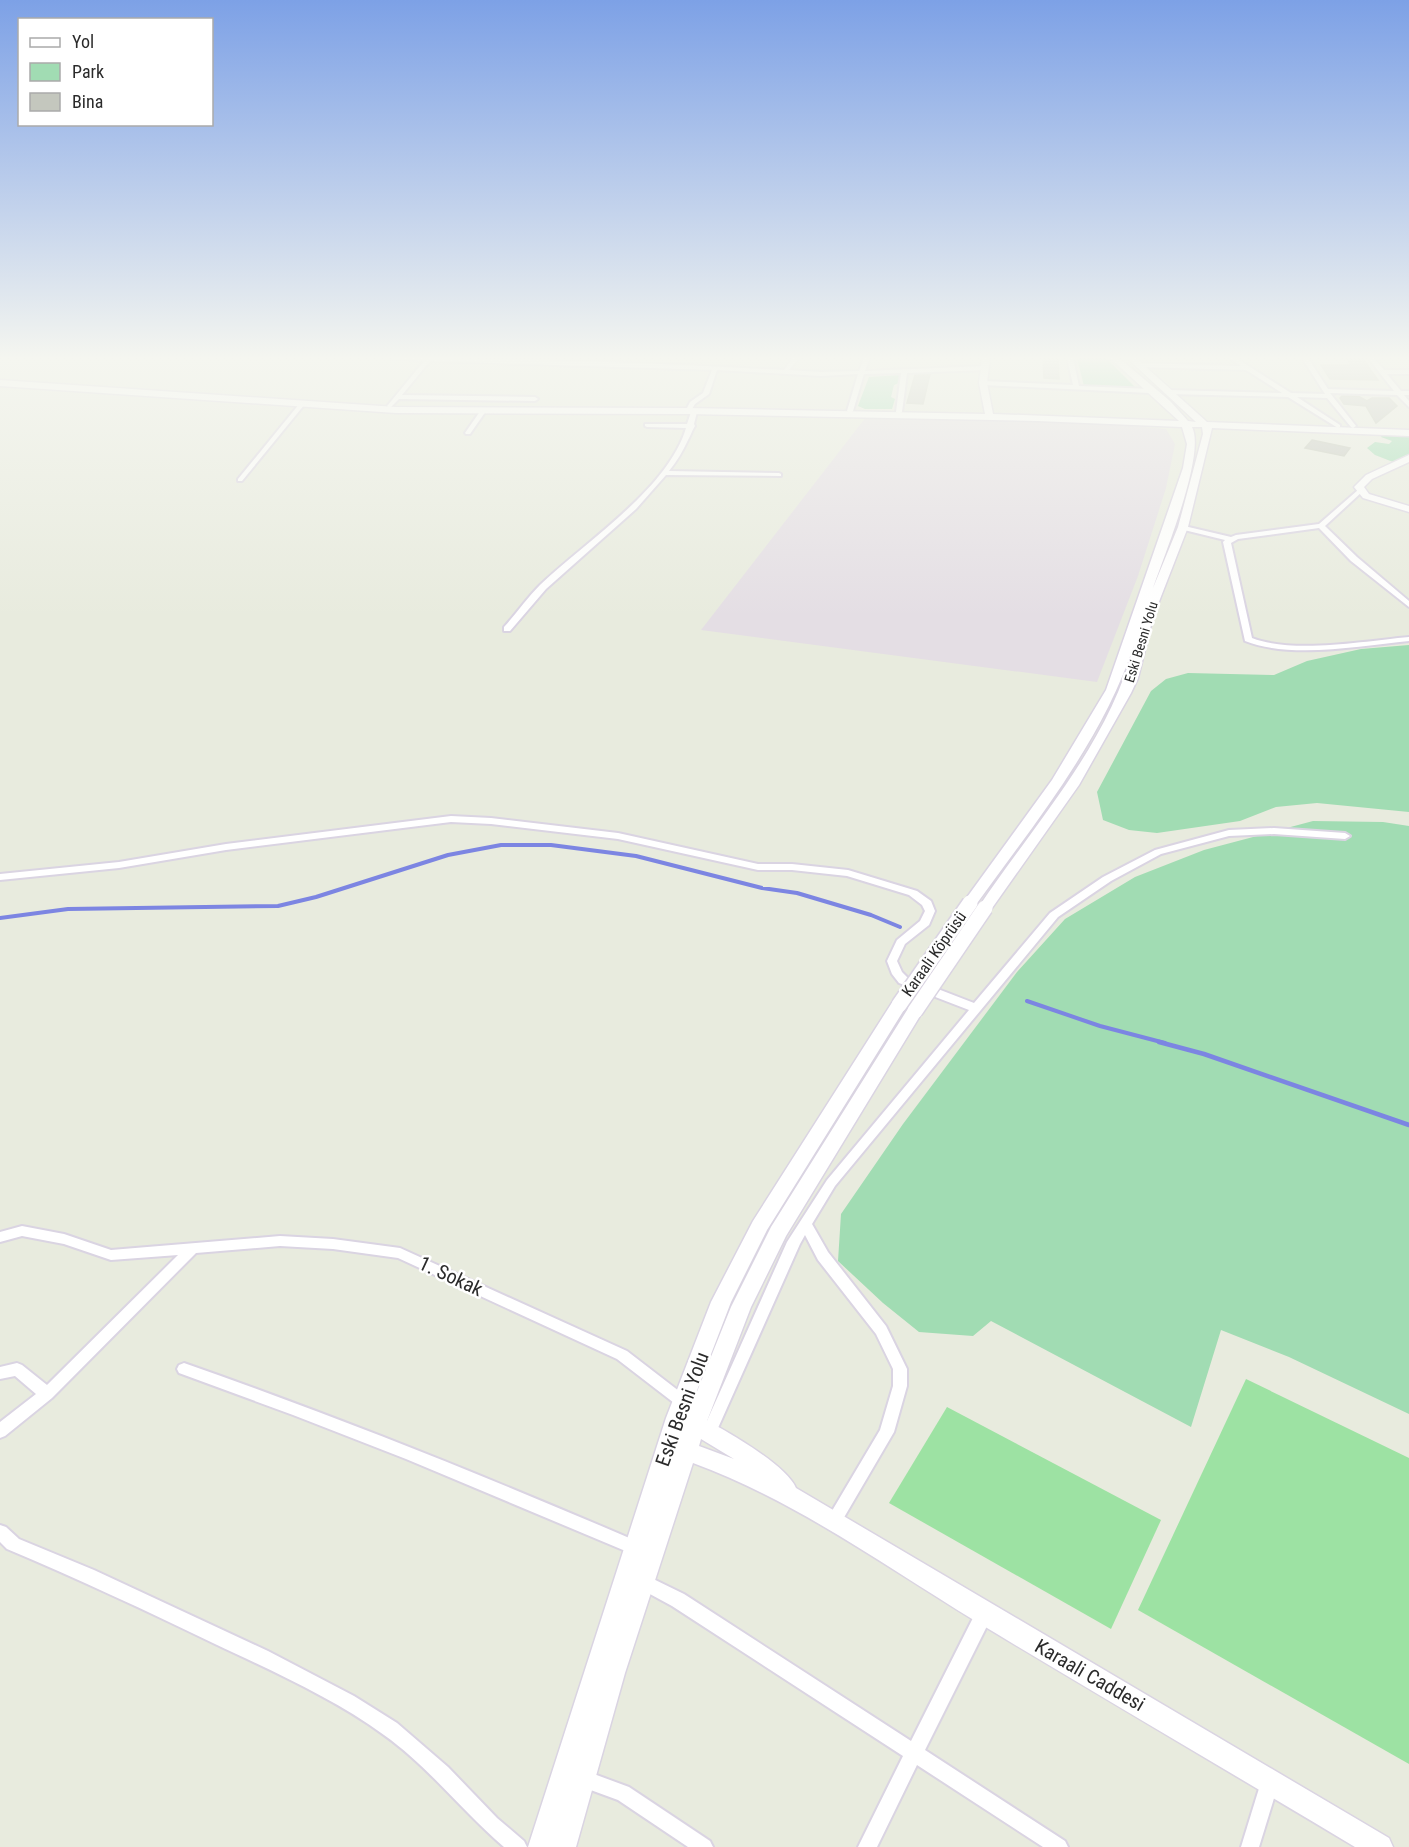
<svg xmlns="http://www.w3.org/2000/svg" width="1409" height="1847" font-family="'Roboto Condensed',sans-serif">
  <rect width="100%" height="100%" fill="#e8ebde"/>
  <path fill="#e4dee4" d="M866,417L1083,422L1166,429L1175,444L1166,488L1138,576L1097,682L701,630Z"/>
  <g fill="#a1dcb3">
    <path d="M1077,358H1106L1136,388L1084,386Z"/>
    <path d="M901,375L899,383L894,385L891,397L895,399L892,409H865L858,406L869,377Z"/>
    <path d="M1382,435L1409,436V455L1393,462L1375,455L1367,448L1375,442L1389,444L1392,441L1381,437Z"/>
    <path d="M1409,645V812L1317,803L1276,807L1240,821L1157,833L1129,830L1103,820L1097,792L1151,691L1166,679L1188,673L1274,675L1307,661L1361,649Z"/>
    <path d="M1313,821L1383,822L1409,826V1414L1289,1357L1221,1330L1191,1427L991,1321L973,1336L919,1332L883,1303L838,1261L841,1214L903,1124L1017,972L1065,919L1135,877L1204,850Z"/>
  </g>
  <g fill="#9de2a3">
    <path d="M1246,1379L1409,1458V1764L1138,1610Z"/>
    <path d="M947,1407L1161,1520L1111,1629L889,1503Z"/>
  </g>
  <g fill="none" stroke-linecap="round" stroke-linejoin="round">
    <g stroke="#7c85e2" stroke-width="4">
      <path d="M0,918L68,909L278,906L316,897L448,855L501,845H551L636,856L762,888L797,893L871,915L900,927"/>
      <path d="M1027,1001L1100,1026L1165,1043"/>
    </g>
    <path stroke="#7c85e2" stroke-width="4.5" d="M1159,1042L1204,1054L1409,1125"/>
  </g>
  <g fill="#c4c7be" stroke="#c2c6b8" stroke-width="1.5">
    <path d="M1043,358H1058L1059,379L1044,378Z"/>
    <path d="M1362,358L1378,380L1330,379L1321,365H1351L1347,359Z"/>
    <path d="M930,374L923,404L907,403L915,375Z"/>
    <path d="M1342,396H1358L1367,401L1372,398H1389L1397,406L1376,423L1366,406L1344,404L1340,398Z"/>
    <path d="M1312,440L1350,448L1344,456L1305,448Z"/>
  </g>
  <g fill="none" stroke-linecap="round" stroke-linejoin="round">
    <defs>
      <g id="street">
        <path d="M389,358C521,358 653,363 784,370L793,358H799L789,370L821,372L859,371L864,358H870L865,371L985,366L988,368L985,370L907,373L902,412L899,414L896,412L901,373L864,374L853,411L850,413L847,411L858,374L821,376L717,370L709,394L695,404L692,409L690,410L687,408L690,402L703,393L712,370L430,361L402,395L535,397L538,399L535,401L399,399L390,408L387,406L388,405L424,361Z"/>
        <path d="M1067,358H1073L1079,386L1150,389L1153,391L1150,393L983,385L980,383L983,381L1073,385Z"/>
        <path d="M1229,358H1236L1291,393L1325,394L1302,358H1308L1328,389L1394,391L1368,358H1374L1384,370H1409V374H1387L1401,391H1409V395H1404L1409,401V407L1397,395L1330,393L1356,426L1353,428L1351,427L1327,398L1297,397L1340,425V427L1338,428L1288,397L1168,394L1165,392L1168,390L1282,393L1246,370L1138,367L1135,365L1138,363L1241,366Z"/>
        <path d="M300,403L305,404L242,481H238V479Z"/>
        <path d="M481,410L486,411L470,434H466L465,433Z"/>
        <path d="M694,410L697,412L694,424L695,426C692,430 691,435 688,440C683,451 677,461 669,471L779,473L781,474V476L666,475L636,509L546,589L510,631H504V627C516,614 527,598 540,585C585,542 668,489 686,428L647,427L645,426V424H687L691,412Z"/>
        <path d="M1358,490L1363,491L1325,526L1357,557L1409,601V607L1351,561L1319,528L1238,539L1231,543L1252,638C1293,654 1365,641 1409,637V641C1360,646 1291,659 1245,641L1223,542L1225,540L1180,529V525L1231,537L1236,535L1319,524Z"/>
        <path d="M451,816L491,818L618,833L758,864H792L848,870L917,891L931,901L935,911L929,925L905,944L897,961L902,972L907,977L974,1003L1050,913L1103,877L1155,850L1229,830L1274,828L1345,833L1350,836L1345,839L1274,834L1229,836L1161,854L1111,881L1058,917L835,1186L812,1224L828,1252L886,1326L907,1369V1386L894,1432L839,1526L834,1528L829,1526L826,1521L880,1430L893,1386V1369L876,1334L818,1260L805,1235L800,1244L714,1437L709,1439L704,1437L702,1432L787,1242L827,1180L969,1010L899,983L892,974L887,961L897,940L920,921L925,911L922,905L909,895L847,876L792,870H758L618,839L491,824L451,822L226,850L119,868L0,880V874L119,862L226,844Z"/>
        <path d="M22,1226L64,1234L111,1250L280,1236L333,1239L400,1248L627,1351L688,1398L690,1402L688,1406L683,1408L678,1406L617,1359L398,1258L333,1249L280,1246L196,1253L52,1398L5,1436L0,1438V1422L36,1394L15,1376L0,1379V1367L17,1363L22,1365L47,1385L178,1255L111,1260L64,1244L22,1236L0,1242V1232Z"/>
        <path d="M184,1363C339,1417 490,1478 641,1543L643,1548L641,1553L635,1555L406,1459L293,1415L179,1373L177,1369L179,1365Z"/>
        <path d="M0,1525L6,1527L19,1539L94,1570L268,1651L354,1696L397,1723L448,1767L497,1818L524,1841L527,1847H504C462,1811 429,1767 384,1735C335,1699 270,1670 215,1644C147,1611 78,1579 7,1549L0,1542Z"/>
        <path d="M643,1574L684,1594L911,1741L978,1608L984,1606L990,1608L992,1614L990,1620L925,1750L1065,1841L1068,1847H1043L917,1765L877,1847H858L903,1756L672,1606L637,1587L635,1582L637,1577Z"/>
        <path d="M583,1770L629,1787L710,1841L713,1847H688L618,1800L577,1785L574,1779L577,1773Z"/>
        <path d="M1270,1773L1276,1776L1279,1782L1259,1847H1241L1261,1782L1264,1776Z"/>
      </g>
      <g id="secondary">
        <path d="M982,358H990L987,383L993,414L1179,421L1110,358H1119L1170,401L1188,421L1196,422L1127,358H1136L1207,422L1409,430V436L1212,428L1188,527L1153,617L1138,678L1131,693L1079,785L990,911L985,913L978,908C1034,824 1109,744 1134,645C1102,742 1034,824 975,906H965L963,903L965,900L1052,780L1106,690L1183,468L1187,444L1182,427L1037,421L688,414L396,413L0,386V380L396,407L688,408L985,414L979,383ZM1192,427H1202L1203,434L1178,527L1153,588C1164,556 1206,454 1192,427Z"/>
        <path d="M1409,455V462L1372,479L1364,487L1369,494L1409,506V512L1363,498L1354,487L1366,475Z"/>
        <path d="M899,1000L905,1001L907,1005L767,1230L731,1302L688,1414L731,1307L771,1227L909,1007H921L923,1011L786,1236L751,1307L707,1421C729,1432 787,1466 796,1488L1389,1838L1393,1847H1355C1230,1772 1103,1698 977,1622C885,1566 796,1501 693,1463L625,1673L576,1847H528L666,1418L711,1302L753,1221L893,1001ZM701,1439L734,1459L699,1446Z"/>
      </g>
    </defs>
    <use href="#street" stroke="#dad4e2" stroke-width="4"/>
    <use href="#secondary" stroke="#dad4e2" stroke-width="3"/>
    <use href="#street" fill="#fff" fill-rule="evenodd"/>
    <use href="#secondary" fill="#fff" fill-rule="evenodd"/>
    <defs>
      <g id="secondary-bridge">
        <path d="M899,1005L970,903"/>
        <path d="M915,1011L985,908"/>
      </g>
    </defs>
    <use href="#secondary-bridge" stroke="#dad4e2" stroke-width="18" stroke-linecap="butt"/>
    <use href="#secondary-bridge" stroke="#fff" stroke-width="15"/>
  </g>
  <linearGradient id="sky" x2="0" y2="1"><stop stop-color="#7da1e6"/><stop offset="0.58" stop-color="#f5f6f0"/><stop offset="1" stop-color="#f5f6f0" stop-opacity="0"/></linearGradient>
  <rect width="1409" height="617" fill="url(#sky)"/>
  <g text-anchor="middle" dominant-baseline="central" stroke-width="5" stroke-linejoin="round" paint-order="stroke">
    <g font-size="14" fill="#2b2b2b" stroke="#fff">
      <text transform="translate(1141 642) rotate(-73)">Eski Besni Yolu</text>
    </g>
    <g font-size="16" fill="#2b2b2b" stroke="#fff">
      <text transform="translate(934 954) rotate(-55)">Karaali Köprüsü</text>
    </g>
    <g font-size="20" fill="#2b2b2b" stroke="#fff">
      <text transform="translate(451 1276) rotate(25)">1. Sokak</text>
      <text transform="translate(682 1409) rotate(-70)">Eski Besni Yolu</text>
      <text transform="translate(1090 1675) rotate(30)">Karaali Caddesi</text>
    </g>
  </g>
  <rect x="18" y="18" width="195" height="108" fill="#ffffff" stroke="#aaaaaa" stroke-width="1.5"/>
  <rect x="30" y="38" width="30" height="9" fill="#ffffff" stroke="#aaaaaa" stroke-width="1.5"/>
  <text x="72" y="48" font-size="18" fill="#2b2b2b">Yol</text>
  <rect x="30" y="63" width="30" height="18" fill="#a1dcb3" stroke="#aaaaaa" stroke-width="1.5"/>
  <text x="72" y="78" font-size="18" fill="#2b2b2b">Park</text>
  <rect x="30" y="93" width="30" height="18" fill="#c4c7be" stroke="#aaaaaa" stroke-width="1.5"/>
  <text x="72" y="108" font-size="18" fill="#2b2b2b">Bina</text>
</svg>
